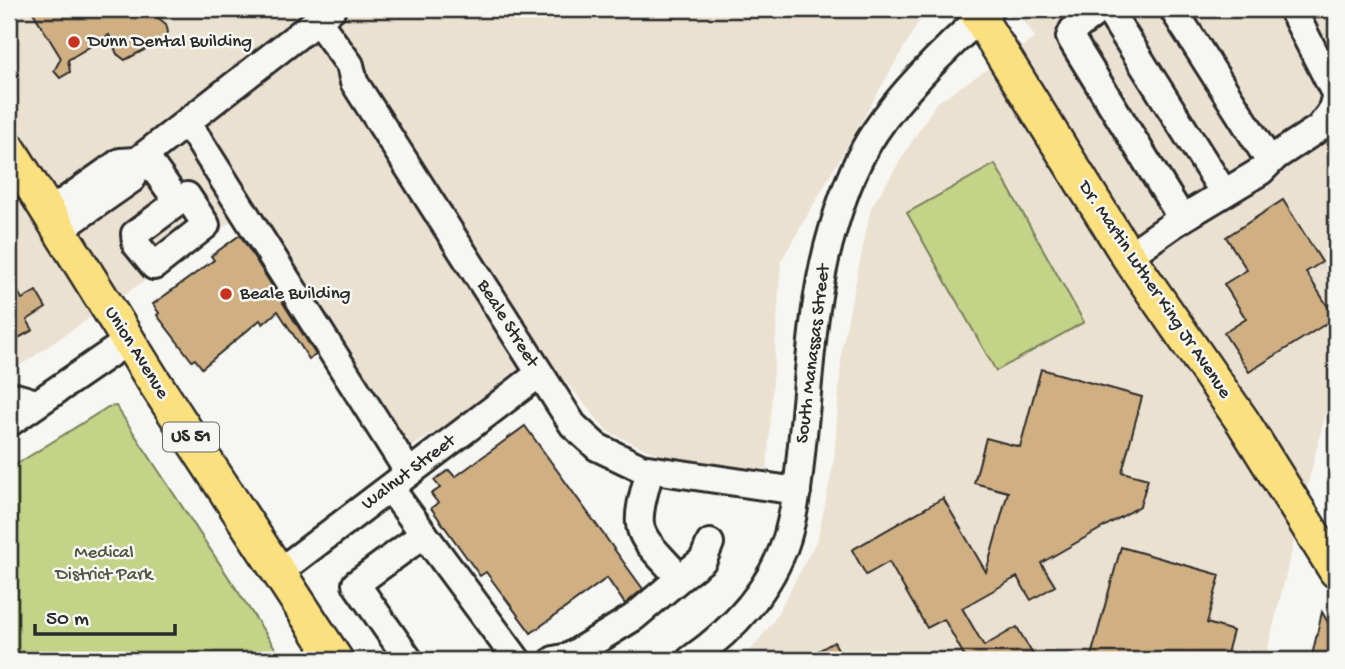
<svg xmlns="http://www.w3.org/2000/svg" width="1345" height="669" font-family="'Gochi Hand',sans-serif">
  <rect width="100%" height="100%" fill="#f6f6f2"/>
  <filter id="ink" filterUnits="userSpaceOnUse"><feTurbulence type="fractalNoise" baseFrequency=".0143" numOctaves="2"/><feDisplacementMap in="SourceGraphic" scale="14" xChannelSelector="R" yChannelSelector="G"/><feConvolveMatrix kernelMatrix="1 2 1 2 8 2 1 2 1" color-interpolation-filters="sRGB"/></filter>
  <g filter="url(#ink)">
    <g fill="#ebe1d1">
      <path d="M9,9H926L781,261L767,471L658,455L607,431L550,363L514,382L402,453L238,217L9,373Z"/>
      <path d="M1017,9H1336V370L1265,660H743L773,622L818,538L834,461L842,347L871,208L936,103L1035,38Z"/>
    </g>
    <g fill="#c3d388" stroke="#777f5a" stroke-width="2">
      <path d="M995,164L1084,322L996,371L907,213Z"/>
      <path d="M116,406L283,660H9V469L108,407Z"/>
    </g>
    <g fill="#d0b083" stroke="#2b2b2b" stroke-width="2">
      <path d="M31,9H147L166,24L168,32L163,40L125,60L117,54L109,35L68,60L70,72L60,78L54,71L61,58Z"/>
      <path d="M1283,200L1322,262L1306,272L1335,318L1249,372L1224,333L1246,319L1224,284L1247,270L1226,237Z"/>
      <path d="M240,235L316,355L309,359L278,311L263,324L260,320L202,368L195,359L192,361L157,315L159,313L153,304L214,260L211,256Z"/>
      <path d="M9,276L22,299L36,291L46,308L27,320L33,330L9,343Z"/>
      <path d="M1041,369L1142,397L1122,472L1148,479L1140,506L1041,563L1055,586L1031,600L1017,577L962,608L984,646L1017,627L1036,660H959L965,657L944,619L927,628L889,562L866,575L852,550L943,498L986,572L1008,492L974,483L986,438L1020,447Z"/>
      <path d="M525,426L643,589L625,604L607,578L531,633L486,572L480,576L431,508L438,503L431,494L440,488L434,480L449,470L455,477Z"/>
      <path d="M1121,547L1220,575L1207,623L1233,631L1226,657L1221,660H1090Z"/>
      <path d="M1322,612L1336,636V660H1311Z"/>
      <path d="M834,642L844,660H802Z"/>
    </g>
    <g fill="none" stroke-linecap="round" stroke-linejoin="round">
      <defs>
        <g id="minor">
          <path d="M1100,9L1073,30L1070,37L1176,209L1178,221L1128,256"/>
          <path d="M1108,9L1224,193"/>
          <path d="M1173,9L1265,154L1276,156"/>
          <path d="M317,20L350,65L354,82L573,425L597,447L641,468L797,491"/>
          <path d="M187,122L409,473"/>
          <path d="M145,156L178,202L135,234L136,244L154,266L206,225L187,196L178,202"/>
          <path d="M48,213L120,162L137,161"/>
          <path d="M1178,221L1261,171L1276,156L1319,128L1331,112L1336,95L1292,9"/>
          <path d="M59,230L132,179L137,161L332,9"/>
          <path d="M9,395L36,403"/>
          <path d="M9,423L128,341"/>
          <path d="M390,488L517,660"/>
          <path d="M279,572L539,374"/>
          <path d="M680,578L703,560L710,543"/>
          <path d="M409,660L356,584L424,534"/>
          <path d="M554,660L569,657L634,617L680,578C635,529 632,536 650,470"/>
          <path d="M690,660C733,630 771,589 787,538C796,507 799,475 802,444C810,372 812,298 833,229C842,198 856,160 875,132C905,87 949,45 990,9"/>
        </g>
        <g id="major">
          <path d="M974,9L1128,256L1243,422L1336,571"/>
          <path d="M9,149L151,377L336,660"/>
        </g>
      </defs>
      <use href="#minor" stroke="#2b2b2b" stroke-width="32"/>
      <use href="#major" stroke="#2b2b2b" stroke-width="38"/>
      <use href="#minor" stroke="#f6f6f2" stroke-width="26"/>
      <use href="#major" stroke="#fbe080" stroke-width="33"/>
    </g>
  </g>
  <g fill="#c8321e" stroke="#f6f6f2" stroke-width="2.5">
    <circle cx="74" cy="42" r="7"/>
    <circle cx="226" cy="294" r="7"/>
  </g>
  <g text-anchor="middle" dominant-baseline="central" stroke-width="5" stroke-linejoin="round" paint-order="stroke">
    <rect fill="#f6f6f2" stroke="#686867" stroke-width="2" x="163" y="422.5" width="56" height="29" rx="5"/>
    <g font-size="18" font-weight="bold" fill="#2b2b2b">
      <text x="191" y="437">US 51</text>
    </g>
    <g font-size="19" fill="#2b2b2b" stroke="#f6f6f2" text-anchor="start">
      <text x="88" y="42">Dunn Dental Building</text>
      <text x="240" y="294">Beale Building</text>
    </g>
    <g font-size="19" fill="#2b2b2b" stroke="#f6f6f2">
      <text transform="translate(1154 290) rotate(56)">Dr. Martin Luther King Jr Avenue</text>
      <text transform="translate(507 324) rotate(58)">Beale Street</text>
      <text transform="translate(136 353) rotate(58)">Union Avenue</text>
      <text transform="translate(814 354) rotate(-83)">South Manassas Street</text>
      <text transform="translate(409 473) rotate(-37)">Walnut Street</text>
    </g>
    <g font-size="19" fill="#515542" stroke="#f6f6f2">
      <text x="104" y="553">Medical<tspan x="104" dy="22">District Park</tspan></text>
    </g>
  </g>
  <rect width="1345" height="669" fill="none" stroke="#f6f6f2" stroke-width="35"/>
  <rect x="18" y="18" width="1310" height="634" fill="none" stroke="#2b2b2b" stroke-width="2.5" filter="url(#ink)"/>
  <path d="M35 624v10h140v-10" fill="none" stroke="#2b2b2b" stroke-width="3.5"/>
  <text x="46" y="624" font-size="21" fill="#2b2b2b" stroke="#f6f6f2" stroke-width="5" paint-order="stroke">50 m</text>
</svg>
